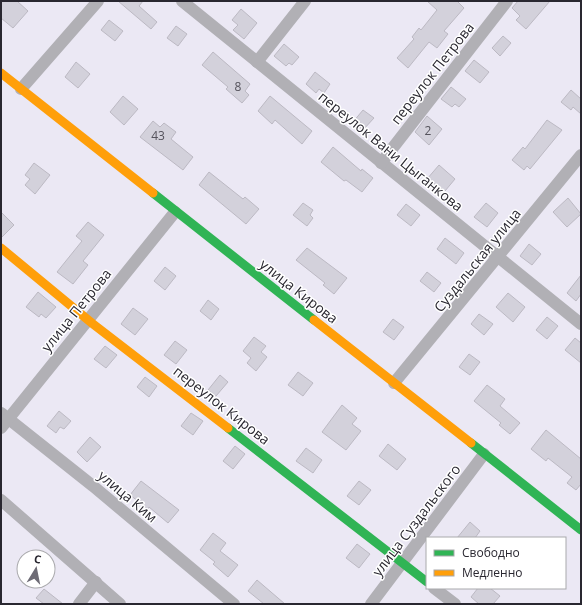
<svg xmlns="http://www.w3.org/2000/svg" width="582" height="605" font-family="'Open Sans',sans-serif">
  <rect width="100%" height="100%" fill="#ebe8f4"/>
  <g fill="#d3d1db" stroke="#bcb9c3">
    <path d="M1,1H17L28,11L13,28L1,18Z"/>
    <path d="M118,1H143L139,6L157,22L151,29Z"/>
    <path d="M427,1H457L464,8L444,31L448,34L437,48L429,42L408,68L397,58L414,39L412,37L419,28L421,30L437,10Z"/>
    <path d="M518,1H550L526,29L516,20L520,16L512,8Z"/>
    <path d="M241,9L257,23L244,39L233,30L238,25L232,20Z"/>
    <path d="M109,20L123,31L115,41L101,30Z"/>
    <path d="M176,26L187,34L178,46L167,38Z"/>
    <path d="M503,36L511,43L500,56L492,48Z"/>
    <path d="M284,44L299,57L292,65L289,63L286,66L274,56Z"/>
    <path d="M213,52L250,84L245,91L249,95L242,103L226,89L228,87L202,65Z"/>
    <path d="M474,60L489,72L480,83L465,71Z"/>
    <path d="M76,62L90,74L78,88L65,77Z"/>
    <path d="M315,72L330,84L324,93L319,89L316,93L306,84Z"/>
    <path d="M451,87L466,99L459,107L455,104L452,107L441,99Z"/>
    <path d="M571,90L581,99V114L573,107L571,110L561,102Z"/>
    <path d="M123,96L138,109L124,125L110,112Z"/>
    <path d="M270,96L312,131L302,144L275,120L272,124L258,111Z"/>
    <path d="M363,110L374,118L363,130L353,122Z"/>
    <path d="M427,116L442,129L429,145L415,132Z"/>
    <path d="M547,120L562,130L530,169L527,166L524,170L512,160L523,147L525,149Z"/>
    <path d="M153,121L160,127L164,123L176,132L171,139L193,157L183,170L140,137Z"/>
    <path d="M333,147L361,171L362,169L373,178L362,192L346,180L344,181L321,162Z"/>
    <path d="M34,163L50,175L35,194L25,185L30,179L25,175Z"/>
    <path d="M439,165L455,179L445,191L427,179Z"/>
    <path d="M209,172L243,199L245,197L259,209L246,224L199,185Z"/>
    <path d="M568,198L581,214L567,227L553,212Z"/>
    <path d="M303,203L313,210L310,215L313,218L307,226L293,215Z"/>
    <path d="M486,203L498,213L487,227L474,217Z"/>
    <path d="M406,204L420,215L411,226L397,215Z"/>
    <path d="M1,212L14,225L1,238Z"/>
    <path d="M88,222L104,235L83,261L88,265L73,284L57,272L82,241L76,236Z"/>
    <path d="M445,238L464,253L456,264L437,249Z"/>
    <path d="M529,244L541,254L532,265L520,256Z"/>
    <path d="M307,248L347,278L334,294L323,285L325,283L296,260Z"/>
    <path d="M165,267L176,276L165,290L154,281Z"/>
    <path d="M427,272L441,283L434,292L420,281Z"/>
    <path d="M581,275V294L576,301L567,293Z"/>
    <path d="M38,292L56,307L46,318L41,314L39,317L26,307Z"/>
    <path d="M508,293L525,307L513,322L496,307Z"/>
    <path d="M208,300L219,309L211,320L200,311Z"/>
    <path d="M133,308L148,319L135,335L121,324Z"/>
    <path d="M479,314L493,324L484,335L471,324Z"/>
    <path d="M547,317L558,326L547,339L536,330Z"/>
    <path d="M393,319L404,327L394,340L383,332Z"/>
    <path d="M254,337L266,346L261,352L267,357L256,371L247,363L251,358L243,351Z"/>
    <path d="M575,338L581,343V363L565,350Z"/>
    <path d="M175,341L187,350L176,364L164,355Z"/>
    <path d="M105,346L117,355L106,368L94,359Z"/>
    <path d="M469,354L480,362L470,375L459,367Z"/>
    <path d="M298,372L313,383L303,396L288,385Z"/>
    <path d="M220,375L228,382L216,396L208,390Z"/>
    <path d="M145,377L157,386L149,397L137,387Z"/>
    <path d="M487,385L505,399L500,406L520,423L510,434L499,425L501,423L474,401Z"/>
    <path d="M342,405L357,418L352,424L361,431L346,450L322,432Z"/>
    <path d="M59,411L71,421L64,429L60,427L56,433L47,426Z"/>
    <path d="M191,413L203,421L193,435L181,426Z"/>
    <path d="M546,430L581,459V484L576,490L567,483L572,477L548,458L546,461L531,449Z"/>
    <path d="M90,437L101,447L87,462L77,452Z"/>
    <path d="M388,444L406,459L397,470L379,456Z"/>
    <path d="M235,446L245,454L233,469L223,461Z"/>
    <path d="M306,448L322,460L313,473L296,461Z"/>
    <path d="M141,481L179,510L168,523L149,507L148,509L130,495Z"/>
    <path d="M359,481L371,490L359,505L347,496Z"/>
    <path d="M470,522L480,531L475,538H457Z"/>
    <path d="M213,533L226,543L220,551L238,565L228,577L213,564L215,562L200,550Z"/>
    <path d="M357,544L370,554L359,568L346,558Z"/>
    <path d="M257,580L285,604H264L248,591Z"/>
    <path d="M478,588H490L500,596L493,604H479L471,597Z"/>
    <path d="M44,589L63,604H44L36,598Z"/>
  </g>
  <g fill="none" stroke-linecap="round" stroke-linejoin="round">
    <g stroke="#b1b0b5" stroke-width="12">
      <path d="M182,1L581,324"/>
      <path d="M257,62L305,1"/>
      <path d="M21,89L98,1"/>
      <path d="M381,163L507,1"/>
      <path d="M394,383L581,155"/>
      <path d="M1,413L93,486L234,604"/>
      <path d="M1,428L175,212"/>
      <path d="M1,500L120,604"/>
      <path d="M434,588L455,604"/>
      <path d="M79,604L96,582"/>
      <path d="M371,604L484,454"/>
    </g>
    <g stroke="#30b455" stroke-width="9">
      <path d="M153,193L314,320"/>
      <path d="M228,428L427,582"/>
      <path d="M471,443L581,530"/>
    </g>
    <g stroke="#ff9f0a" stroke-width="9">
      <path d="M1,73L153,193"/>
      <path d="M1,248L93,324L228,428"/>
      <path d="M314,320L471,443"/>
    </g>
  </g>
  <g text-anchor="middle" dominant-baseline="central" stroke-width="3" stroke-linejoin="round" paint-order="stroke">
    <g font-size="12" fill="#54525b">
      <text x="238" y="86">8</text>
      <text x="428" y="130">2</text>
      <text x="158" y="135">43</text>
    </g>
    <g font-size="14" fill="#292730" stroke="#fff">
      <text transform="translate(432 73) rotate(-52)">переулок Петрова</text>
      <text transform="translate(391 151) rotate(39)">переулок Вани Цыганкова</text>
      <text transform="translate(477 260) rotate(-51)">Суздальская улица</text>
      <text transform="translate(299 291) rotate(38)">улица Кирова</text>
      <text transform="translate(76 310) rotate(-51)">улица Петрова</text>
      <text transform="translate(222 405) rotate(38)">переулок Кирова</text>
      <text transform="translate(128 496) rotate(40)">улица Ким</text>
      <text transform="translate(416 520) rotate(-53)">улица Суздальского</text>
    </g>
  </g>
  <rect width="582" height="605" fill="none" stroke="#292730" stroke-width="4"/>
  <rect x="426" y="537" width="140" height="52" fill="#ffffff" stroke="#a9a9ac"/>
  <rect x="434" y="550" width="20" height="6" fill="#30b455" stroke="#a9a9ac"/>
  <text x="462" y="557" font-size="12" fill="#292730">Свободно</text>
  <rect x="434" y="570" width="20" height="6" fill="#ff9f0a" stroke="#a9a9ac"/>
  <text x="462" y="577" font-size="12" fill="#292730">Медленно</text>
  <g transform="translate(36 569) rotate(10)"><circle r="19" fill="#ffffff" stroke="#a9a9ac"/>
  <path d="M0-3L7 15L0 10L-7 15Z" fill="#6d6b75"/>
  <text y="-6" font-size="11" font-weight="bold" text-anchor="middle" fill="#292730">С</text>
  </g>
</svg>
